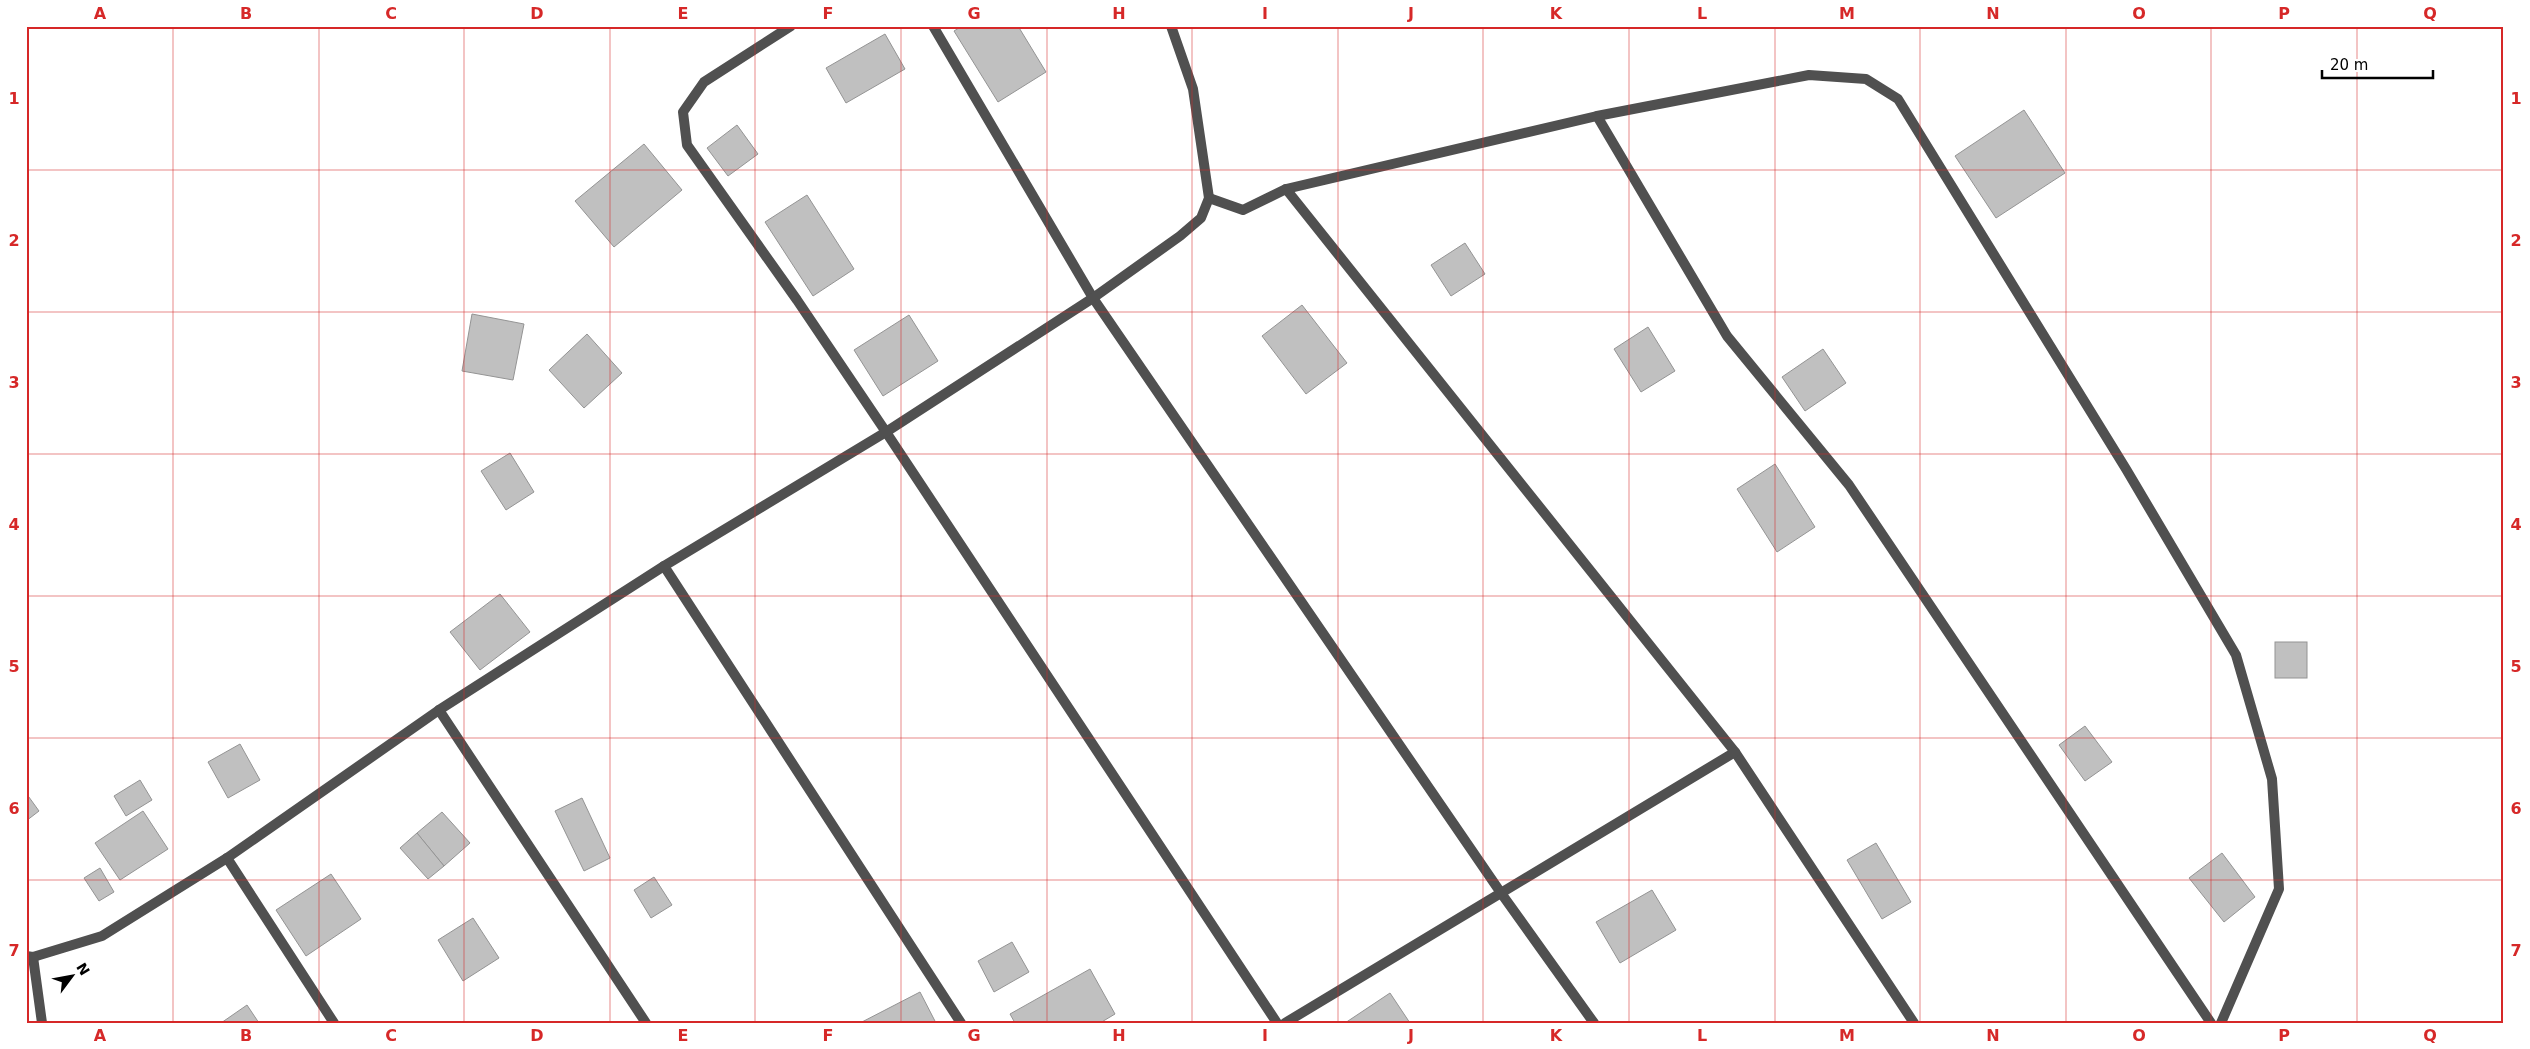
<svg xmlns="http://www.w3.org/2000/svg" width="2530" height="1049" font-family="'DejaVu Sans',sans-serif">
  <rect width="100%" height="100%" fill="#fff"/>
  <g fill="#c0c0c0" stroke="#949494">
    <path d="M962,26H1018L1046,72L998,102L954,31Z"/>
    <path d="M885,34L905,69L846,103L826,68Z"/>
    <path d="M2024,110L2065,173L1996,218L1955,156Z"/>
    <path d="M737,125L758,154L728,176L707,148Z"/>
    <path d="M644,144L682,190L614,247L575,201Z"/>
    <path d="M807,195L854,269L813,296L765,222Z"/>
    <path d="M1465,243L1485,274L1451,296L1431,265Z"/>
    <path d="M1302,305L1347,363L1306,394L1262,336Z"/>
    <path d="M472,314L524,324L513,380L462,371Z"/>
    <path d="M909,315L938,361L883,396L854,350Z"/>
    <path d="M1648,327L1675,371L1641,392L1614,349Z"/>
    <path d="M587,334L622,373L584,408L549,370Z"/>
    <path d="M1823,349L1846,383L1805,411L1782,377Z"/>
    <path d="M510,453L534,492L506,510L481,471Z"/>
    <path d="M1775,464L1815,527L1777,552L1737,489Z"/>
    <path d="M500,594L530,632L480,670L450,632Z"/>
    <rect x="2275" y="642" width="32" height="36"/>
    <path d="M2085,726L2112,762L2085,781L2059,745Z"/>
    <path d="M240,744L260,780L228,798L208,762Z"/>
    <path d="M140,780L152,800L126,816L114,796Z"/>
    <path d="M26,793L39,811L26,821Z"/>
    <path d="M582,798L610,858L584,871L555,811Z"/>
    <path d="M143,811L168,849L120,880L95,843Z"/>
    <path d="M442,812L470,843L444,866L417,833Z"/>
    <path d="M417,833L444,866L428,879L400,848Z"/>
    <path d="M1876,843L1911,902L1882,919L1847,860Z"/>
    <path d="M2222,853L2255,897L2224,922L2189,878Z"/>
    <path d="M100,868L114,892L99,901L84,878Z"/>
    <path d="M331,874L361,919L306,956L276,910Z"/>
    <path d="M654,877L672,905L651,918L634,890Z"/>
    <path d="M1652,890L1676,930L1620,963L1596,922Z"/>
    <path d="M473,918L499,958L463,981L438,940Z"/>
    <path d="M1012,942L1029,972L994,992L978,961Z"/>
    <path d="M1090,969L1115,1014L1100,1023H1015L1010,1014Z"/>
    <path d="M920,992L936,1023H860Z"/>
    <path d="M1390,993L1410,1023H1345Z"/>
    <path d="M247,1005L259,1023H221Z"/>
  </g>
  <g fill="none" stroke-linecap="round" stroke-linejoin="round">
    <g stroke="#505050" stroke-width="10">
      <path d="M791,26L704,82L683,112L687,145L797,300L886,432L1277,1023"/>
      <path d="M933,26L1093,298L1501,893L1594,1023"/>
      <path d="M1597,116L1727,336L1849,485L2211,1023"/>
      <path d="M1286,189L1735,752L1914,1023"/>
      <path d="M1209,198L1243,210L1286,189L1597,116L1809,75L1866,79L1898,99L2126,469L2236,655L2272,779L2279,889L2221,1023"/>
      <path d="M664,566L961,1023"/>
      <path d="M439,710L646,1023"/>
      <path d="M227,858L334,1023"/>
      <path d="M26,956L33,957L102,936L227,858L439,710L664,566L886,432L1093,298L1180,236L1201,218L1209,198L1193,89L1171,26"/>
      <path d="M33,957L42,1023"/>
      <path d="M1285,1023L1735,752"/>
    </g>
  </g>
  <path fill="none" stroke="#d62828" stroke-width="1" stroke-opacity="0.55" d="M173,26V1023M319,26V1023M464,26V1023M610,26V1023M755,26V1023M901,26V1023M1047,26V1023M1192,26V1023M1338,26V1023M1483,26V1023M1629,26V1023M1775,26V1023M1920,26V1023M2066,26V1023M2211,26V1023M2357,26V1023M26,170H2504M26,312H2504M26,454H2504M26,596H2504M26,738H2504M26,880H2504"/>
  <rect width="2530" height="1049" fill="none" stroke="#ffffff" stroke-width="55"/>
  <g transform="translate(72 976) rotate(58)" stroke="#ffffff" stroke-width="4" paint-order="stroke">
  <path d="M0-4L9 19L0 12L-9 19Z" fill="#000000"/>
  <text y="-8" font-size="14" font-weight="bold" text-anchor="middle" fill="#000000">N</text>
  </g>
  <path d="M2322 70v8h111v-8" fill="none" stroke="#000000" stroke-width="2.5"/>
  <text x="2330" y="70" font-size="15" fill="#000000" stroke="#ffffff" stroke-width="4" paint-order="stroke">20 m</text>
  <rect x="28" y="28" width="2474" height="994" fill="none" stroke="#d62828" stroke-width="2"/>
  <g font-size="16" text-anchor="middle" font-weight="bold" fill="#d62828">
    <text x="100" y="19">A</text>
    <text x="246" y="19">B</text>
    <text x="391" y="19">C</text>
    <text x="537" y="19">D</text>
    <text x="683" y="19">E</text>
    <text x="828" y="19">F</text>
    <text x="974" y="19">G</text>
    <text x="1119" y="19">H</text>
    <text x="1265" y="19">I</text>
    <text x="1411" y="19">J</text>
    <text x="1556" y="19">K</text>
    <text x="1702" y="19">L</text>
    <text x="1847" y="19">M</text>
    <text x="1993" y="19">N</text>
    <text x="2139" y="19">O</text>
    <text x="2284" y="19">P</text>
    <text x="2430" y="19">Q</text>
    <text x="14" y="104">1</text>
    <text x="2516" y="104">1</text>
    <text x="14" y="246">2</text>
    <text x="2516" y="246">2</text>
    <text x="14" y="388">3</text>
    <text x="2516" y="388">3</text>
    <text x="14" y="530">4</text>
    <text x="2516" y="530">4</text>
    <text x="14" y="672">5</text>
    <text x="2516" y="672">5</text>
    <text x="14" y="814">6</text>
    <text x="2516" y="814">6</text>
    <text x="14" y="956">7</text>
    <text x="2516" y="956">7</text>
    <text x="100" y="1041">A</text>
    <text x="246" y="1041">B</text>
    <text x="391" y="1041">C</text>
    <text x="537" y="1041">D</text>
    <text x="683" y="1041">E</text>
    <text x="828" y="1041">F</text>
    <text x="974" y="1041">G</text>
    <text x="1119" y="1041">H</text>
    <text x="1265" y="1041">I</text>
    <text x="1411" y="1041">J</text>
    <text x="1556" y="1041">K</text>
    <text x="1702" y="1041">L</text>
    <text x="1847" y="1041">M</text>
    <text x="1993" y="1041">N</text>
    <text x="2139" y="1041">O</text>
    <text x="2284" y="1041">P</text>
    <text x="2430" y="1041">Q</text>
  </g>
</svg>
